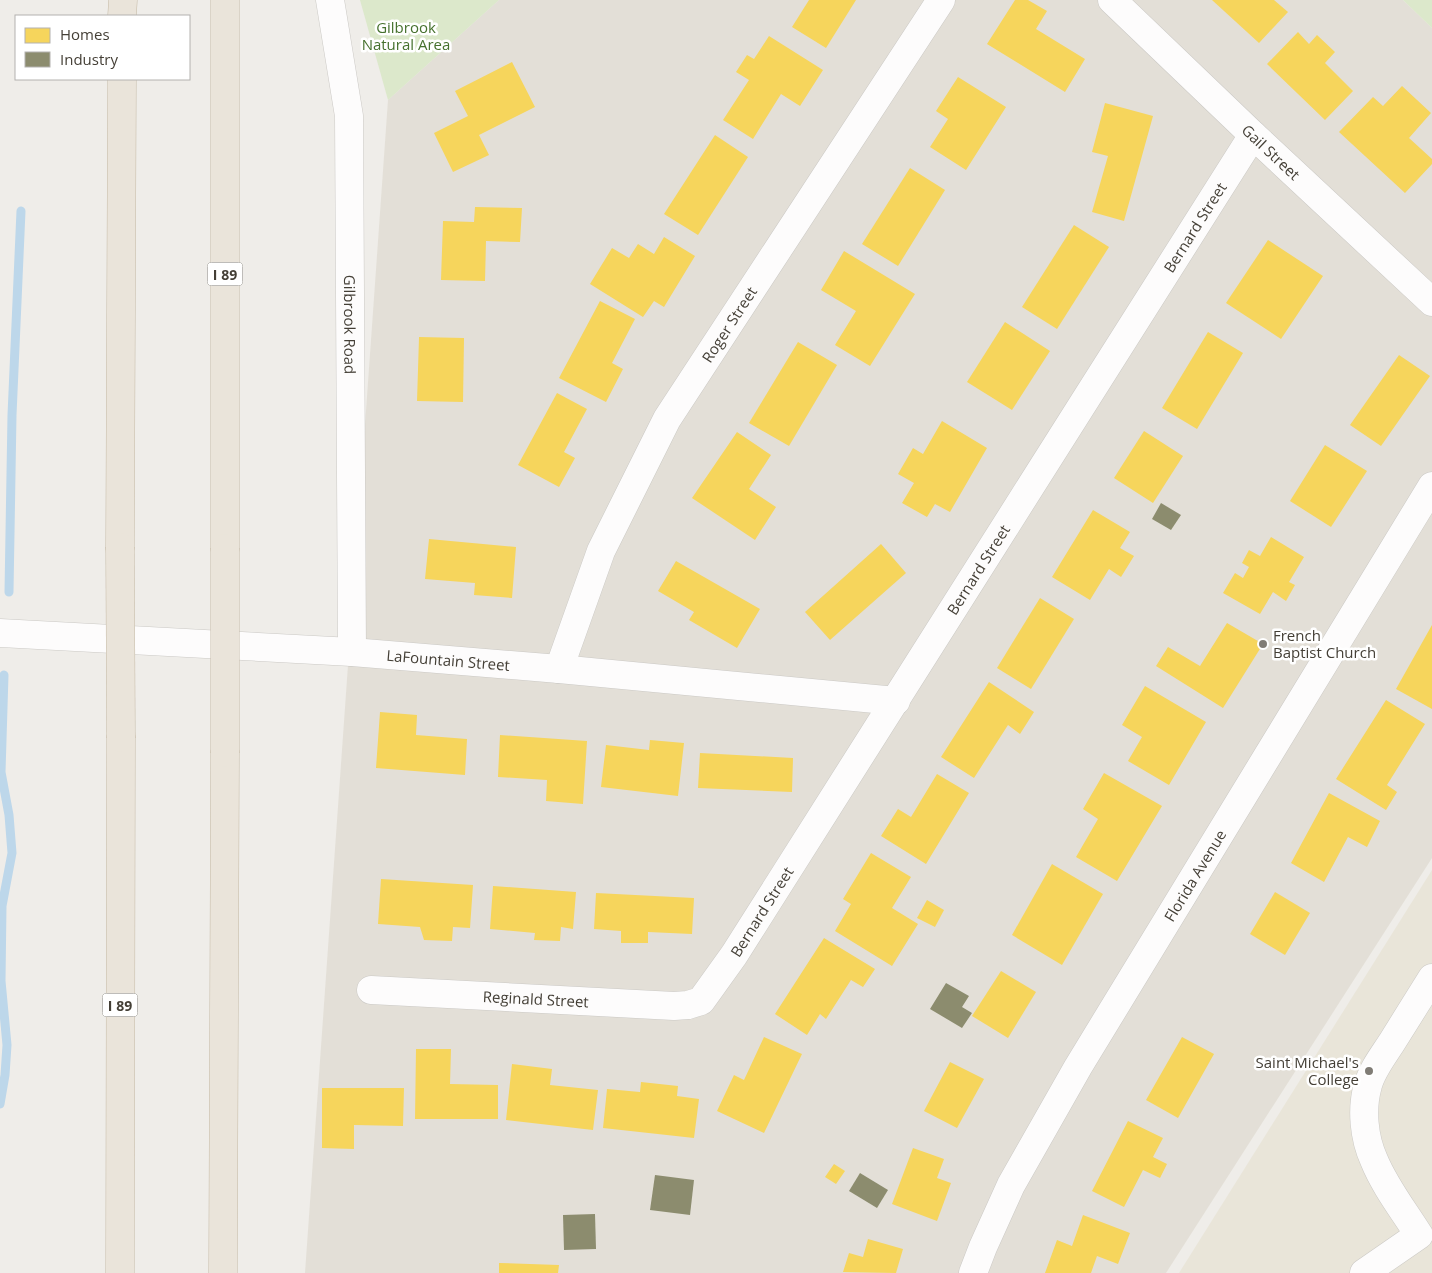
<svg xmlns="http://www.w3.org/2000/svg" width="1432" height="1273" font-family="'Open Sans',sans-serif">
  <rect width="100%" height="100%" fill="#efede9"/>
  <path fill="#e3dfd7" d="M499,0H1403L1432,28V858L1166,1273H305L388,100Z"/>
  <path fill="#e9e5d9" d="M1432,870V1273H1179Z"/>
  <g fill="#dce8cb">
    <path d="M360,0H499L388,100Z"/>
    <path d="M1403,0H1432V28Z"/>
  </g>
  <g fill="#f6d55c">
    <path d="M809,0H856L826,48L792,27Z"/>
    <path d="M1015,0H1028L1047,11L1036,29L1085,59L1065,92L987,44Z"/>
    <path d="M1212,0H1274L1288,12L1259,43Z"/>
    <path d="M1298,32L1309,44L1317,35L1335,52L1325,63L1353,91L1325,120L1267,64Z"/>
    <path d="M769,36L823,70L800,106L781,94L753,139L723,120L749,80L736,72L747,55L754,59Z"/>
    <path d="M512,62L535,107L479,135L489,155L453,172L434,133L468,116L455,91Z"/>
    <path d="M958,77L1006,107L966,170L930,147L948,119L936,111Z"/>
    <path d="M1402,86L1431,113L1409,138L1432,159V164L1405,193L1339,132L1373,97L1383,106Z"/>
    <path d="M1105,103L1153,116L1124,221L1092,212L1108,156L1092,152Z"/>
    <path d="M715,135L748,157L698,235L664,214Z"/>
    <path d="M910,168L945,190L898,266L862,244Z"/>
    <path d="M475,207L522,208L520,242L486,241L485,281L441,280L443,221L474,222Z"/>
    <path d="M1074,225L1109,247L1057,329L1022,307Z"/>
    <path d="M664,237L695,256L664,307L654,301L643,317L590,284L612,248L629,258L638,244L654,254Z"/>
    <path d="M1268,240L1323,276L1281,339L1226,303Z"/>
    <path d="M844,251L915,294L870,366L835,345L856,311L821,290Z"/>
    <path d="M600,301L635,319L612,363L623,369L606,402L559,378Z"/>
    <path d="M1005,322L1050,351L1012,410L967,382Z"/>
    <path d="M1208,332L1243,353L1197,429L1162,408Z"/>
    <path d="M419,337L464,338L463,402L417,401Z"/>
    <path d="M798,342L837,365L789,446L749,423Z"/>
    <path d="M1399,355L1430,376L1381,446L1350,425Z"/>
    <path d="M557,393L587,409L564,452L575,458L559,487L518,465Z"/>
    <path d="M942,421L987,448L950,512L935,504L927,517L902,503L914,483L898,474L913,448L923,454Z"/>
    <path d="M1144,431L1183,456L1153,503L1114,478Z"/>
    <path d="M737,432L771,455L749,489L776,507L755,540L692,498Z"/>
    <path d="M1325,445L1367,471L1331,527L1290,501Z"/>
    <path d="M1093,510L1130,532L1120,548L1134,556L1121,577L1109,569L1090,600L1052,577Z"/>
    <path d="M1271,537L1304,557L1289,582L1295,585L1286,601L1273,592L1260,614L1223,593L1235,573L1243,578L1249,567L1242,563L1249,550L1260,556Z"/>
    <path d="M429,539L516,547L512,598L474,595L475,583L425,579Z"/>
    <path d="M881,544L906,573L830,640L805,612Z"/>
    <path d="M676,561L760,609L737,648L689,620L694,612L658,591Z"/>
    <path d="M1040,598L1074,619L1031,689L997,668Z"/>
    <path d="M1227,623L1263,644L1223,708L1156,666L1168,647L1200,666Z"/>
    <path d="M1432,625V709L1396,689Z"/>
    <path d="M989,682L1034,712L1020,734L1008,725L974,778L941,757Z"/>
    <path d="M1145,686L1206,722L1169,785L1128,761L1142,737L1122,725Z"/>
    <path d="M1386,700L1425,724L1387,785L1397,792L1386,810L1336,779Z"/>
    <path d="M380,712L417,715L416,735L467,739L465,775L376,768Z"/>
    <path d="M500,735L587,741L583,804L546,801L547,780L498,777Z"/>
    <path d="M650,740L684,743L678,796L601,787L606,745L649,750Z"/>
    <path d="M700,753L793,758L792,792L698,788Z"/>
    <path d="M1104,773L1162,806L1117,881L1076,857L1098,819L1083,809Z"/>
    <path d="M937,774L969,793L926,864L881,836L898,809L911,817Z"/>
    <path d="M1329,793L1380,821L1367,847L1348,837L1324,882L1291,863Z"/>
    <path d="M871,853L911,877L892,908L918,924L892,966L835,931L851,904L843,899Z"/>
    <path d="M1052,864L1103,894L1062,965L1012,935Z"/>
    <path d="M381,879L473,885L470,928L453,927L452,941L424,940L420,927L378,924Z"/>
    <path d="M493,886L576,892L573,929L561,927L560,941L534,940L535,933L490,929Z"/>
    <path d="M1275,892L1310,913L1285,955L1250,934Z"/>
    <path d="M596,893L694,898L692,934L648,932V943H621V931L594,929Z"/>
    <path d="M927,900L944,910L935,927L917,918Z"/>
    <path d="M824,938L875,969L863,987L851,980L826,1019L820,1014L807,1035L775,1014Z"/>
    <path d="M1001,971L1036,992L1008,1038L972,1016Z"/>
    <path d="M764,1037L802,1054L764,1133L717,1111L734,1075L744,1080Z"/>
    <path d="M1182,1037L1214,1054L1178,1118L1146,1100Z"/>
    <path d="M416,1049H451L450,1084L498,1085V1119H415Z"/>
    <path d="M950,1062L984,1079L957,1128L924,1111Z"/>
    <path d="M512,1064L552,1069L550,1085L598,1090L593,1130L506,1120Z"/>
    <path d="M641,1082L678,1086L677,1096L699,1099L694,1138L603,1128L607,1089L640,1092Z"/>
    <path d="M322,1088H404L403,1126L354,1125V1149L322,1148Z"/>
    <path d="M1128,1121L1163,1138L1153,1157L1167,1164L1160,1178L1143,1170L1124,1207L1092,1191Z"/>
    <path d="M913,1148L944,1159L937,1178L951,1183L937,1221L892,1204Z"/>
    <path d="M834,1164L845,1171L836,1184L825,1177Z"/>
    <path d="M1083,1215L1130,1233L1118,1264L1097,1256L1091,1273H1045L1057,1240L1072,1246Z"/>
    <path d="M868,1239L903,1249L896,1273L843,1272L849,1253L863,1257Z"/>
    <path d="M499,1263L559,1265L558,1273H499Z"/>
  </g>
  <g fill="#8c8c6e">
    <path d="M1161,503L1181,515L1171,530L1152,519Z"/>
    <path d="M946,983L969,996L962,1007L972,1013L962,1028L930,1009Z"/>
    <path d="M860,1173L888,1190L877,1208L849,1191Z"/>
    <path d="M655,1175L694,1180L690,1215L650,1210Z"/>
    <path d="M595,1214L596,1249L564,1250L563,1215Z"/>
  </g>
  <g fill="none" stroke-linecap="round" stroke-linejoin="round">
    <g stroke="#bdd7ea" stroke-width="9">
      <path d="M9,592L12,415L21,211"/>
      <path d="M0,1104L5,1075L7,1045L1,981L2,906L12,853L9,815L1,772L4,675"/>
    </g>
    <defs>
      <g id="minor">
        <path id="s1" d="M330,0L349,116L352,652"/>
        <path id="s2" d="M1112,0L1253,135L1432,302"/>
        <path id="s3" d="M0,633L352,652L559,669L896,701"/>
        <path id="s4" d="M559,669L601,551L667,419L941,0"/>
        <path id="s5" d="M371,990L674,1006L688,1005L701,1001L734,955L1253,135"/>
        <path id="s6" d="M973,1273L983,1247L1011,1185L1078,1067L1432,486"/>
        <path d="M1364,1273L1419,1235C1404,1211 1385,1187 1374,1160C1364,1138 1361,1109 1368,1085C1372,1070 1383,1056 1392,1042C1405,1021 1419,999 1432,978"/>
      </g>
      <g id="highway">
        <path d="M122,16L123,0"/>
        <path d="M120,547L122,79"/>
        <path d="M225,548V0"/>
        <path d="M120,1273L121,738"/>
        <path d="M223,1273L225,753"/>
      </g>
    </defs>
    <use href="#minor" stroke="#cbc9c5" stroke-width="29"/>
    <use href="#highway" stroke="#c5baa6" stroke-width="29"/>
    <use href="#minor" stroke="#fdfcfc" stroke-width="28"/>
    <use href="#highway" stroke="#eae4da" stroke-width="28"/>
    <defs>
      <g id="highway-bridge">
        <path d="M120,547L121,738"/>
        <path d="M225,548V753"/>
      </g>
    </defs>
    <use href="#highway-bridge" stroke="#c5baa6" stroke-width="29" stroke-linecap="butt"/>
    <use href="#highway-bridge" stroke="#eae4da" stroke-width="28"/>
  </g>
  <g fill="#807c75" stroke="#fff" stroke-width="2">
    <circle cx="1263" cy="644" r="5"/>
    <circle cx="1369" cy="1071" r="5"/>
  </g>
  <g text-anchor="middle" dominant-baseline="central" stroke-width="5" stroke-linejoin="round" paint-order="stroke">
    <g fill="#fff" stroke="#7c7972" stroke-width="1">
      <rect x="207.5" y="262.5" width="35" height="23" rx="4"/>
      <rect x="102.5" y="993.5" width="35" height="23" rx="4"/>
    </g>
    <g font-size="14" font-weight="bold" fill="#443f36">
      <text x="225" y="274">I 89</text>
      <text x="120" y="1005">I 89</text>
    </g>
    <g font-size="15" fill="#46712e" stroke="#fff">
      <text x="406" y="27">Gilbrook<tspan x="406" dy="17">Natural Area</tspan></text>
    </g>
    <g font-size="15" fill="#443f36" stroke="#fff">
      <text stroke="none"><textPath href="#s2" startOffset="220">Gail Street</textPath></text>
      <text stroke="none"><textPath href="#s5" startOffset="1249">Bernard Street</textPath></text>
      <text stroke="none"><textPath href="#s4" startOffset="386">Roger Street</textPath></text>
      <text stroke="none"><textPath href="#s1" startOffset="326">Gilbrook Road</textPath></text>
      <text stroke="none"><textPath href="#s5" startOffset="844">Bernard Street</textPath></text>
      <text stroke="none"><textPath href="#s3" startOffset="449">LaFountain Street</textPath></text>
      <text stroke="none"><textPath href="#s6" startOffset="456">Florida Avenue</textPath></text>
      <text stroke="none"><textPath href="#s5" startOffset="439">Bernard Street</textPath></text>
      <text stroke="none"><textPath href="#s5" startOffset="165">Reginald Street</textPath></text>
    </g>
    <g font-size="15" fill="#443f36" stroke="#fff" text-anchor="start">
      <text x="1273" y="635">French<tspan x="1273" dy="17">Baptist Church</tspan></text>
      <text x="1359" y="1062" text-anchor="end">Saint Michael's<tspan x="1359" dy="17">College</tspan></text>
    </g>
  </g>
  <rect x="15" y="15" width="175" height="65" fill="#ffffff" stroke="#b4b2af"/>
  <rect x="25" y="28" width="25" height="15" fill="#f6d55c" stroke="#b4b2af"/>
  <text x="60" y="40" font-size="15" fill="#443f36">Homes</text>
  <rect x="25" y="52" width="25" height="15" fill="#8c8c6e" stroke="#b4b2af"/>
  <text x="60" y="65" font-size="15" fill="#443f36">Industry</text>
</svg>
